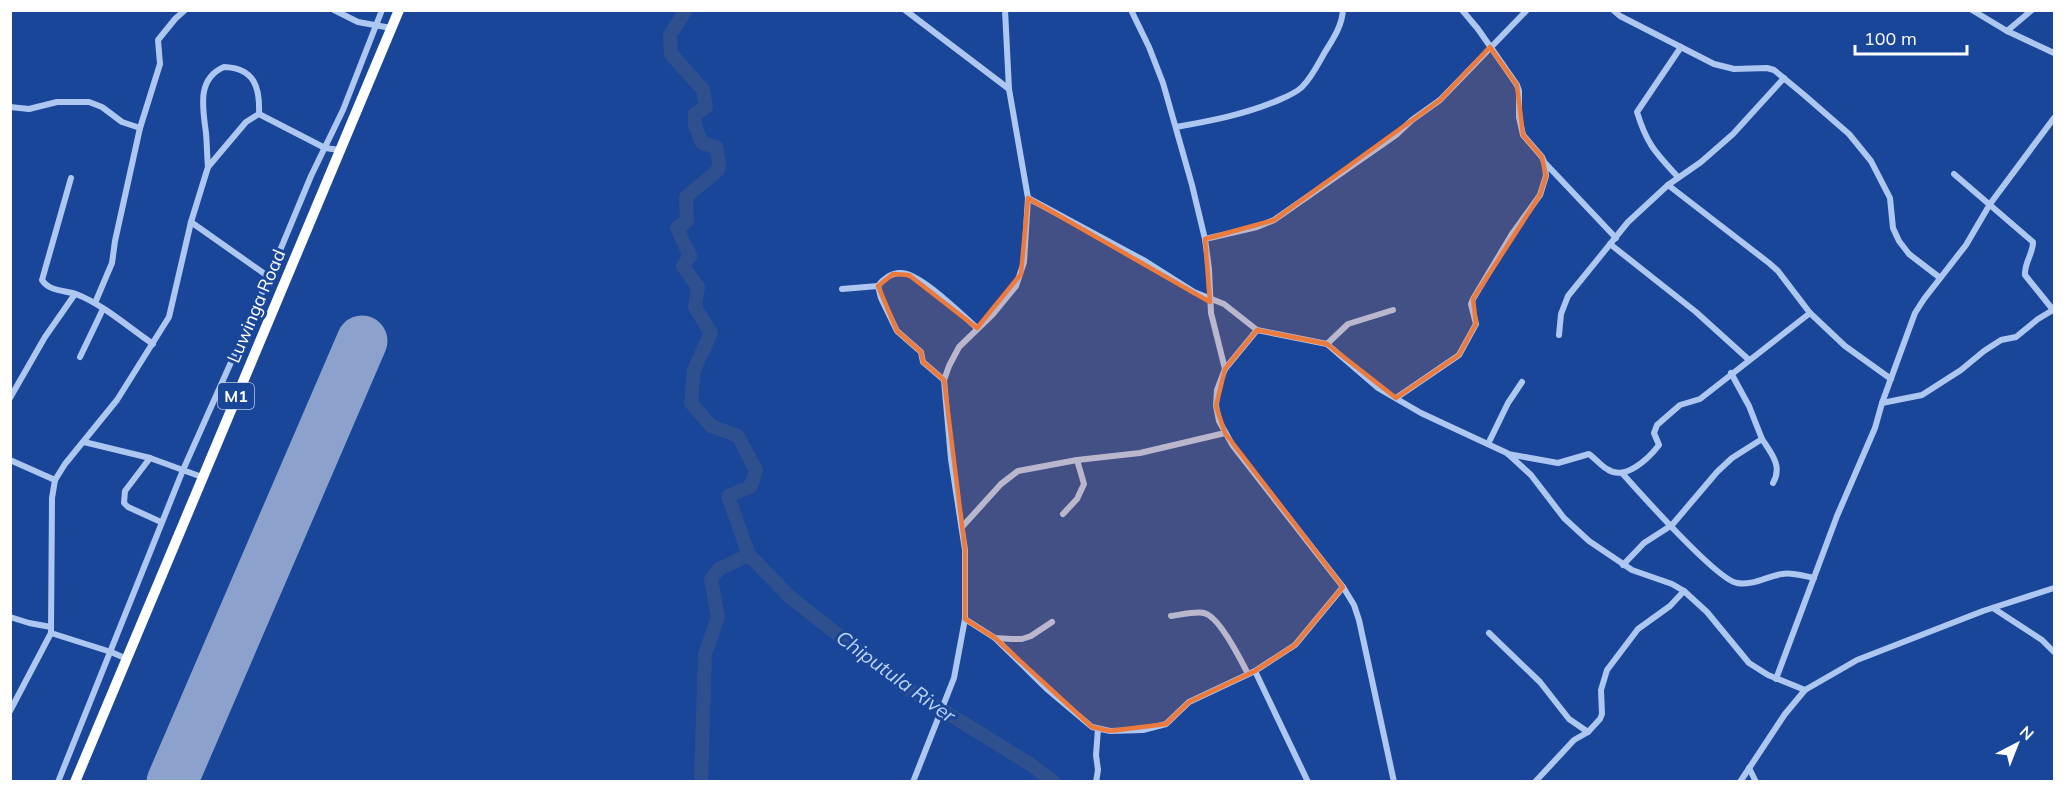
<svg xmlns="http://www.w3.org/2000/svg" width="2065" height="792" font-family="Mulish,sans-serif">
  <rect width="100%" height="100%" fill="#194699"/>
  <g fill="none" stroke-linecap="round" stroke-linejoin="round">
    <g stroke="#2f508e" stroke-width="14">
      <path d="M686,10L670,35L671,54L703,90L706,107L695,114V126L702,143L716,147L719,162L718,170L686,197L687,221L677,228L690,256L683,266L698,287L695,307L711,333L694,370L691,403L711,426L738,436L756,471L750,487L728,496L749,555L719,569L711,579L718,617L705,654L701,782"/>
      <path d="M749,555L791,598L905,687L1030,764L1054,782"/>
    </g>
    <path stroke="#8ca2cc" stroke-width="51" d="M172,782L362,341"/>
    <g stroke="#aec7f1" stroke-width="6">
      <path d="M334,10L358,22L391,28"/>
      <path d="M905,10L1009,89"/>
      <path d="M1131,10L1149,47L1163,83L1192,185L1205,239L1209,269L1211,313L1225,369L1217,390L1216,406L1219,421L1233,446L1343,587L1354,605L1359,620L1394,782"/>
      <path d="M1613,10L1620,16L1714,64L1734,69L1767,68L1774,70L1803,94L1849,134L1871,161L1890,198L1893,228L1899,241L1909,254L1939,277"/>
      <path d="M1972,10L2007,31L2054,53"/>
      <path d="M2007,31L2032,10"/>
      <path d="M10,107L29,109L57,102H89L102,107L122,122L140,128"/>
      <path d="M1176,127C1210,121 1242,115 1274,102C1283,98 1295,94 1302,87C1312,77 1318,64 1325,52C1333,39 1342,26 1343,10"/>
      <path d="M1546,164L1616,238"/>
      <path d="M208,167C207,156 207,144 206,133C203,109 196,79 224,67C255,68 260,88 259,114"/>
      <path d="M1954,174L2033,242C2033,254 2024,263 2025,275L2054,311"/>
      <path d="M1678,177C1656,153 1647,145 1637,112L1681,47"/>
      <path d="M71,178L42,280C50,292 64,290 76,294C104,305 128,327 153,344"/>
      <path d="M1668,185L1769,263L1778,271L1810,313"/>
      <path d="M1028,198L1145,261L1194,292L1224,304L1257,330L1327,344L1378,388L1421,413L1507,453L1531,475L1564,518L1589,541L1632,570L1672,584L1684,591L1707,612L1749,663L1768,675L1805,690L1785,714L1740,782"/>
      <path d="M191,222L269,277"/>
      <path d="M1205,239L1257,227L1274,220L1396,135L1412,120L1440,100L1527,10"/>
      <path d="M1610,244L1696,312L1748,359"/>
      <path d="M842,289L878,286"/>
      <path d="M95,303L112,263L115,241L140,128L160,64L158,40L175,19L185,10"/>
      <path d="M1559,335L1561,314L1568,296L1628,222L1668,185L1701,162L1733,134L1784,78"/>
      <path d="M1327,344L1348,324L1393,310"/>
      <path d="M80,357L103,309"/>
      <path d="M1225,369L1257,330"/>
      <path d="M1731,373L1749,406L1762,439"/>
      <path d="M944,380L923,362L921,352L897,331L881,298L878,286C883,279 892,272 902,273C921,274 962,315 977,328"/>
      <path d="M10,398L45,337L75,294"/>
      <path d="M1396,398L1459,355L1476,324L1471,304L1473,299L1512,234L1540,195L1546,176L1545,164L1542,157L1523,135L1519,117V91L1517,85L1478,29L1462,10"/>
      <path d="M1882,403L1922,395L1961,370L1984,351L2001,340L2016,337L2038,319L2053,310"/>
      <path d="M84,442L150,458L202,477"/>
      <path d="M1488,444L1508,403L1522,382"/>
      <path d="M1508,454L1558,463L1589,454C1595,458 1600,465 1607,469C1625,482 1649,458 1659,445L1654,433L1657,425L1680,405L1700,399L1810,313L1845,346L1891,379"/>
      <path d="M150,458L125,491L124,503L128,507L161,522"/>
      <path d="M10,460L55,480"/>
      <path d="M1622,473C1639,492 1717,580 1737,583C1753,586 1767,576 1782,574C1792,572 1803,576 1814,578"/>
      <path d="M1063,514L1077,499L1084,484L1077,460"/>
      <path d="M962,527L1001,484L1018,471L1077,460L1140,453L1225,433"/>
      <path d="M1623,565L1644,543L1672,525L1717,472L1732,458L1762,439C1771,453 1783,466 1773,483"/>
      <path d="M1993,608L2042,640L2054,652"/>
      <path d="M1171,616C1179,615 1197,611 1204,613C1219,616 1241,660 1248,674"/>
      <path d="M10,617L29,623L51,627"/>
      <path d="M965,619L995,638L1012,639H1022L1031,636L1052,622"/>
      <path d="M51,633L111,652L127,659"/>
      <path d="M1489,633L1540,682L1569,719L1588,732"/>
      <path d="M995,638L1048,690L1092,727L1110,731L1143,730L1166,724L1189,702L1255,671L1295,645L1343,587"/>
      <path d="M1255,671L1308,782"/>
      <path d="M1776,679L1837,516L1875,428L1882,403L1915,313L1924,299L1966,245L1990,204L2054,118"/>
      <path d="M1805,690L1857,660L1983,611L2054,588"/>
      <path d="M10,711L51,633L52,498L55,480L65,464L117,400L169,317L191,222L208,167L246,122L259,114L325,148L340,150"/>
      <path d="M1749,768L1756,782"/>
      <path d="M58,782L183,470L269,277L311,176L343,110L382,10"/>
      <path d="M913,782L954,678L965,619V550L951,459L944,380L949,366L959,347L993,314L1016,286L1024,262L1028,198L1009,89L1005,10"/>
      <path d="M1096,782L1098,770L1096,755L1098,729"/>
      <path d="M1535,782L1574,740L1588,732L1600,719L1602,714L1601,690L1607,670L1638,629L1670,606L1684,591"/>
    </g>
    <path stroke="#fff" stroke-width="10" d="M75,782L399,10"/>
  </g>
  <path fill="#ed7a3d" fill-opacity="0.2" stroke="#ed7a3d" stroke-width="4.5" stroke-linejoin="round" d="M1490,47L1517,85L1523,135L1542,157L1546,176L1540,195L1473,299L1476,324L1459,355L1396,398L1327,344L1257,330L1225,369L1216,406L1225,433L1343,587L1295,645L1255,671L1189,702L1166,724L1110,731L1092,727L995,638L965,619V550L944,380L923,362L921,352L897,331L878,286L893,274L909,275L977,328L1021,274L1028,198L1210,302L1205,239L1274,220L1440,100Z"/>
  <g text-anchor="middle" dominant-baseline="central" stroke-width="6" stroke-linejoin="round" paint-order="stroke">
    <rect fill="#194699" stroke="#bac8e0" stroke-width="1.5" x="218" y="383" width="36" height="26" rx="4.5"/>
    <g font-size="16" font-weight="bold" fill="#fff">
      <text x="236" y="396">M1</text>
    </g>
    <g font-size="18" fill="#fff" stroke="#194699">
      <text transform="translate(256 306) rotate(-67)">Luwinga Road</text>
    </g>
    <g font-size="20" font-style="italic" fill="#bad1f8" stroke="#194699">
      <text transform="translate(896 676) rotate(36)">Chiputula River</text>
    </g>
  </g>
  <rect width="2065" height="792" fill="none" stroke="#ffffff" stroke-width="24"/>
  <g transform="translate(2017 744) rotate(42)" stroke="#194699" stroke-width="4.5" paint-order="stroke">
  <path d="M0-4.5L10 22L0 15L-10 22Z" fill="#ffffff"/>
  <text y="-9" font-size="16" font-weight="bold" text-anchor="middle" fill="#ffffff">N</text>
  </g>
  <path d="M1855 45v9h112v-9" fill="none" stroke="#ffffff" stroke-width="3"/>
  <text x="1864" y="45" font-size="18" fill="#ffffff" stroke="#194699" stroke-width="4.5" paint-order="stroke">100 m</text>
</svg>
